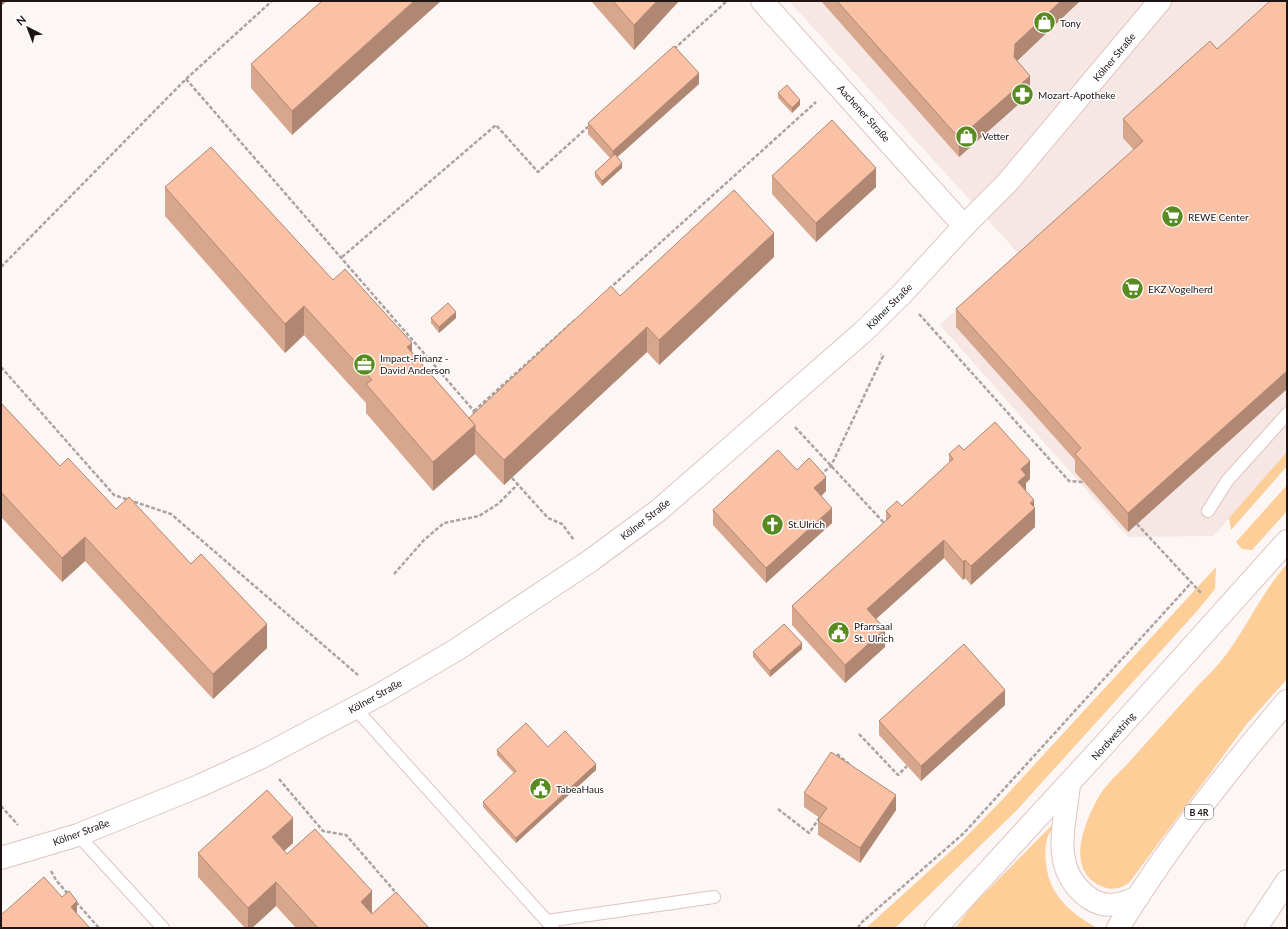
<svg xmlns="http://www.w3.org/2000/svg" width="1288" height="929" font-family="Lato,sans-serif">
  <rect width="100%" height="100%" fill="#fcf6f5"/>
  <path fill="#f6e7e5" d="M789,1H1287V456L1213,536L1128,537L940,325L1018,253Z"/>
  <g fill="#fdce98">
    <path d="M1287,452V466L1231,530L1229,518Z"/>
    <path d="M1287,485V511L1252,550L1242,549L1236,542Z"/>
    <path d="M1287,564V679L1246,725L1129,883C1119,889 1112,891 1101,886C1064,869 1085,822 1099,796C1107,783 1121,771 1131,760C1152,736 1173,713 1194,690C1204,679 1216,668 1225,656C1247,627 1262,592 1287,564Z"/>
    <path d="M1216,567L1215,589L1198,610L1016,811L895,928H866L961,842L1001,801Z"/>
    <path d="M1057,820C1054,826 1049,832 1047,839C1045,846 1045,856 1046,863C1049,896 1071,913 1097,928H955L972,906Z"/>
  </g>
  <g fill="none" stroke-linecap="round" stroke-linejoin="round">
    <defs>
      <g id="lane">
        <path d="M1208,511L1227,481L1287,414"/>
        <path d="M354,707L553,928"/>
        <path d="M78,835L163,928"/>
        <path d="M547,921L714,897"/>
      </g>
      <g id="street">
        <path d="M762,1L964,226"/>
        <path d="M1,858L78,835L199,786L260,758L381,694L456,650L590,561L659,510L863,332L901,295L964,226L1007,183L1160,1"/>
        <path d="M1256,928L1287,881"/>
      </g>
      <g id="primary">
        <path d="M1069,784C1065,826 1049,869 1089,898C1105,909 1121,905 1138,897"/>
        <path d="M936,928L1104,745L1287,541"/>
        <path d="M1118,928C1167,848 1226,772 1287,701"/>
      </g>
    </defs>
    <use href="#lane" stroke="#dfc4c0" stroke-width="14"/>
    <use href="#street" stroke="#dfc4c0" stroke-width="24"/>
    <use href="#primary" stroke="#dfc4c0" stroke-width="24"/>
    <g stroke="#aaa3a2" stroke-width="2.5" stroke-dasharray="4 2" stroke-linecap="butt">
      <path d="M674,49L727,1"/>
      <path d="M186,79L474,411L473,416"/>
      <path d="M342,257L496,125L538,172L590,125"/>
      <path d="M1,267L186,79L272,1"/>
      <path d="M609,289L816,102"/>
      <path d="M919,314L1069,481L1084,482"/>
      <path d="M1,367L114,495L171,514L358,675"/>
      <path d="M474,411L576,319"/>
      <path d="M795,427L886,525"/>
      <path d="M820,475L831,466L883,356L881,354"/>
      <path d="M512,478L548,518L562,524L574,540"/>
      <path d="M1137,524L1202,594"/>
      <path d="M394,574L424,540L444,523L479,516L498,504L518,484"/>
      <path d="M859,734L898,775L907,766"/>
      <path d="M837,754L849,764"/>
      <path d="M279,779L323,831L346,835L397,894"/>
      <path d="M1,806L18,825"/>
      <path d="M778,809L809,833L820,817"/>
      <path d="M51,871L56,880L68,894"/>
      <path d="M76,902L99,928"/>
      <path d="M858,928L861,923L964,833L1191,583"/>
    </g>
    <use href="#lane" stroke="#fff" stroke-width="12"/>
    <use href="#street" stroke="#fff" stroke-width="22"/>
    <use href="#primary" stroke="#fff" stroke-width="22"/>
  </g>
  <g fill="#d7a68d">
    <path d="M322,1L292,135L251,88V64Z"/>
    <path d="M591,1H679L634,50Z"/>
    <path d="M821,1H1080L1017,61L1030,94L959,157Z"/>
    <path d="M1287,1V389L1128,532L1075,472V460L956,327V309L1134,150L1123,138V119L1217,49Z"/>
    <path d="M699,84L617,157L622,168L602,186L595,177V172L610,158L588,134V123Z"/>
    <path d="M778,93L800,105L792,113L778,98Z"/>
    <path d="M772,176L876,187L816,242L772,194Z"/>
    <path d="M165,187L333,280L412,352L469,418L620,296L774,257L659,365L647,352L504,485L475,454L433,491L366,413V403L304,335L285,353L165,216Z"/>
    <path d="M431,318H456L439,333L431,323Z"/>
    <path d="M1,403L60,466L116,509L191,564L267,648L213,699L85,561L62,582L1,517Z"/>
    <path d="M964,450L1030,479L1026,483V492L1034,507L1035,527L971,585L965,578L963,580L944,558L876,619L885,647L845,683L792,625V606L886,521V511L902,506L949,463V454Z"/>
    <path d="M797,470L826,491L821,496L832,523L766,583L713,525V510Z"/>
    <path d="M802,649L770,677L753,657V652Z"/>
    <path d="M1005,705L921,781L879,735V721Z"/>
    <path d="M548,747L596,770L516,843L483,807V802L514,773L497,755V750Z"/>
    <path d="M804,793L896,810L860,863L818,835V821L820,818L804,807Z"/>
    <path d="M293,843L284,851L287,854L372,891V914L429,928H296L276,906L252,928H245L198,877V853Z"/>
  </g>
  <g fill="#af8773">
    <path d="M1,1H7L1,6Z"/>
    <path d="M414,1H441L292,135V111Z"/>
    <path d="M657,1H679L634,50V25Z"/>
    <path d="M1061,1H1080L1015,63L1014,57L1015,44Z"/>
    <path d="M699,73V84L613,161V151Z"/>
    <path d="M1030,76V94L959,157V138Z"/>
    <path d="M800,100V105L792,113V108Z"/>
    <path d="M622,163V168L602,186V181Z"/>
    <path d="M876,168V187L816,242V223Z"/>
    <path d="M774,233V257L659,365V340Z"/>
    <path d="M304,306V335L285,353V324Z"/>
    <path d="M456,312V318L439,333V327Z"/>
    <path d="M647,327V352L504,485V460Z"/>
    <path d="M412,343V372L407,347Z"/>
    <path d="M1287,371V389L1128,532V513Z"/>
    <path d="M475,425V454L433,491V462Z"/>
    <path d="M1030,461V479L1026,483V493L1018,482L1021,469Z"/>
    <path d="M826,477V491L814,503V488Z"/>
    <path d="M1034,500V509L1035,508V527L971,585V566Z"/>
    <path d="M832,508V523L766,583V568Z"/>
    <path d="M85,537V561L62,582V558Z"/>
    <path d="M944,540V558L867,627V609Z"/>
    <path d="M965,560V578L963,580V562Z"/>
    <path d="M267,624V648L213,699V674Z"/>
    <path d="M885,629V647L845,683V665Z"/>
    <path d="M802,643V649L770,677V671Z"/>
    <path d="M1005,690V705L921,781V766Z"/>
    <path d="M596,764V770L516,843V838Z"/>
    <path d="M896,795V810L860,863V848Z"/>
    <path d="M293,818V843L272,862V837Z"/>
    <path d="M276,882V906L252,928H248V908Z"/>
    <path d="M372,891V916L361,902Z"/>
    <path d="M77,901V925L71,907Z"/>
  </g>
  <g fill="#fac1a4" stroke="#af8773">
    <path d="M322,1H414L292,111L251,64Z"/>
    <path d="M613,1H657L634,25Z"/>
    <path d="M837,1H1061L1015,44L1014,57L1030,76L959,138Z"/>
    <path d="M1270,1H1287V371L1128,513L1075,454L1081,448L956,309L1143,141L1123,119L1210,41L1217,49Z"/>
    <path d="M674,46L699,73L613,151L588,123Z"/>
    <path d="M787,85L800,100L792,108L778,93Z"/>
    <path d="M832,120L876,168L816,223L772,176Z"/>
    <path d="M211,147L333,280L345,269L412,343L407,347L475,425L433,462L366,384L372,380L304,306L285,324L165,187Z"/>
    <path d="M615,154L622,163L602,181L595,172Z"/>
    <path d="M734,190L774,233L659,340L647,327L504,460L475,430V425L469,418L611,286L620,296Z"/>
    <path d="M448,303L456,312L439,327L431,318Z"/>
    <path d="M1,403L60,466L68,458L116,509L129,497L191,564L201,554L267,624L213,674L85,537L62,558L1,492Z"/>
    <path d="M995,422L1030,461L1021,469L1026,475L1018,482L1034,500L1030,503L1035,508L971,566L965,560L963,562L944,540L867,609L885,629L845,665L792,606L891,516L886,511L897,501L902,506L953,459L949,454L959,445L964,450Z"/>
    <path d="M778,450L797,470L809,458L815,464L826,477L814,488L832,508L766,568L713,510Z"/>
    <path d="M784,624L802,643L770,671L753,652Z"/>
    <path d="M964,644L1005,690L921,766L879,721Z"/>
    <path d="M526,723L548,747L565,731L596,764L516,838L483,802L516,771L497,750Z"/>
    <path d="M831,752L896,795L860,848L818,821L827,808L804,793Z"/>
    <path d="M267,790L293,818L272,837L287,854L315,829L372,891L361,902L372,914L396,892L429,928H318L276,882L248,908L198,853Z"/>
    <path d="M44,877L62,897L69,891L77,901L71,907L90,928H1V915Z"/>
  </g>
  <defs>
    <symbol id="shop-disc" viewBox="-11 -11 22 22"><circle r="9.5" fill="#598b21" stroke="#fff"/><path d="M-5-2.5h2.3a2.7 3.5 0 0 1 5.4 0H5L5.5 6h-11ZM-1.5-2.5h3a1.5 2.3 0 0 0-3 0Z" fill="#fff"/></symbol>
    <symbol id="pharmacy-disc" viewBox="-11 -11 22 22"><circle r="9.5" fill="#598b21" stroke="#fff"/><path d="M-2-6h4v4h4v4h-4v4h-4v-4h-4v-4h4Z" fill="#fff"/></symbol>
    <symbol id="supermarket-disc" viewBox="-11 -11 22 22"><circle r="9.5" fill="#598b21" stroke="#fff"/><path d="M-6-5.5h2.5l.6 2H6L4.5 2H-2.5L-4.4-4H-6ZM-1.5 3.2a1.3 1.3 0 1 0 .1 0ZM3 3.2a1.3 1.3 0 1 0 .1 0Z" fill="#fff"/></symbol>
    <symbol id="office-disc" viewBox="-11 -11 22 22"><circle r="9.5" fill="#598b21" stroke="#fff"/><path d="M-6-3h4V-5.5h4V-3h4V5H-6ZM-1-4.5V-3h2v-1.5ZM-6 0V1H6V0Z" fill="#fff"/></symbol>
    <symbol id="church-disc" viewBox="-11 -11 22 22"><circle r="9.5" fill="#598b21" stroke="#fff"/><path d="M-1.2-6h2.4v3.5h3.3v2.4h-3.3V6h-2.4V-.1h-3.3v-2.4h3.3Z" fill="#fff"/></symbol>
    <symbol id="civic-disc" viewBox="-11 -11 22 22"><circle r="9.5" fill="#598b21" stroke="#fff"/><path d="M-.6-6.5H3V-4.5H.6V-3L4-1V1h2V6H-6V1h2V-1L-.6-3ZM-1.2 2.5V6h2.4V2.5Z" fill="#fff"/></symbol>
  </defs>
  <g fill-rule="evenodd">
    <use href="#shop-disc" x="1032" y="10" width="25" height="25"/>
    <use href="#pharmacy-disc" x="1010" y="82" width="25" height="25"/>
    <use href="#shop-disc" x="954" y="124" width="25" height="25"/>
    <use href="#supermarket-disc" x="1160" y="204" width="25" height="25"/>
    <use href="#supermarket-disc" x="1120" y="276" width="25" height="25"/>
    <use href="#office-disc" x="352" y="352" width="25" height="25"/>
    <use href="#church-disc" x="760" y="512" width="25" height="25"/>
    <use href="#civic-disc" x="826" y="620" width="25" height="25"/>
    <use href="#civic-disc" x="528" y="776" width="25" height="25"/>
  </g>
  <g text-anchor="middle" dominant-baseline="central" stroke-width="3" stroke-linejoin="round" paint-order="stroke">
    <rect fill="#fff" stroke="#615a5a" stroke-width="1" x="1185" y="805" width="28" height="14" rx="3"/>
    <g font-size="9" font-weight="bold" fill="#1d1413">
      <text x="1199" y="812">B 4R</text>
    </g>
    <g font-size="10" fill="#1d1413" stroke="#fff" text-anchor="start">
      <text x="1060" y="23">Tony</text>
      <text x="1038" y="95">Mozart-Apotheke</text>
      <text x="982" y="136">Vetter</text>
      <text x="1188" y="217">REWE Center</text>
      <text x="1148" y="289">EKZ Vogelherd</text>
      <text x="380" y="358">Impact-Finanz -<tspan x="380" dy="12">David Anderson</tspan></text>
      <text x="788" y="524">St.Ulrich</text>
      <text x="854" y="626">Pfarrsaal<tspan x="854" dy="12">St. Ulrich</tspan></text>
      <text x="556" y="789">TabeaHaus</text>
    </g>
    <g font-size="10" fill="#1d1413" stroke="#fff">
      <text transform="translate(1114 57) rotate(-50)">Kölner Straße</text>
      <text transform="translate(864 113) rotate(48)">Aachener Straße</text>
      <text transform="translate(889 306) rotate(-45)">Kölner Straße</text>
      <text transform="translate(645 519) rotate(-38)">Kölner Straße</text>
      <text transform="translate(375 696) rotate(-29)">Kölner Straße</text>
      <text transform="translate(1113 736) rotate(-48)">Nordwestring</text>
      <text transform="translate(81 832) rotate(-20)">Kölner Straße</text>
    </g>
  </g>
  <rect width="1288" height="929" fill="none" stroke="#1d1413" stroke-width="4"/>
  <g transform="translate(28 28) rotate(318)" stroke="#ffffff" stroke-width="3" paint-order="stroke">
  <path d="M0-3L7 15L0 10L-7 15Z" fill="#1d1413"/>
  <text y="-6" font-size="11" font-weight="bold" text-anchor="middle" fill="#1d1413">N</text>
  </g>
</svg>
